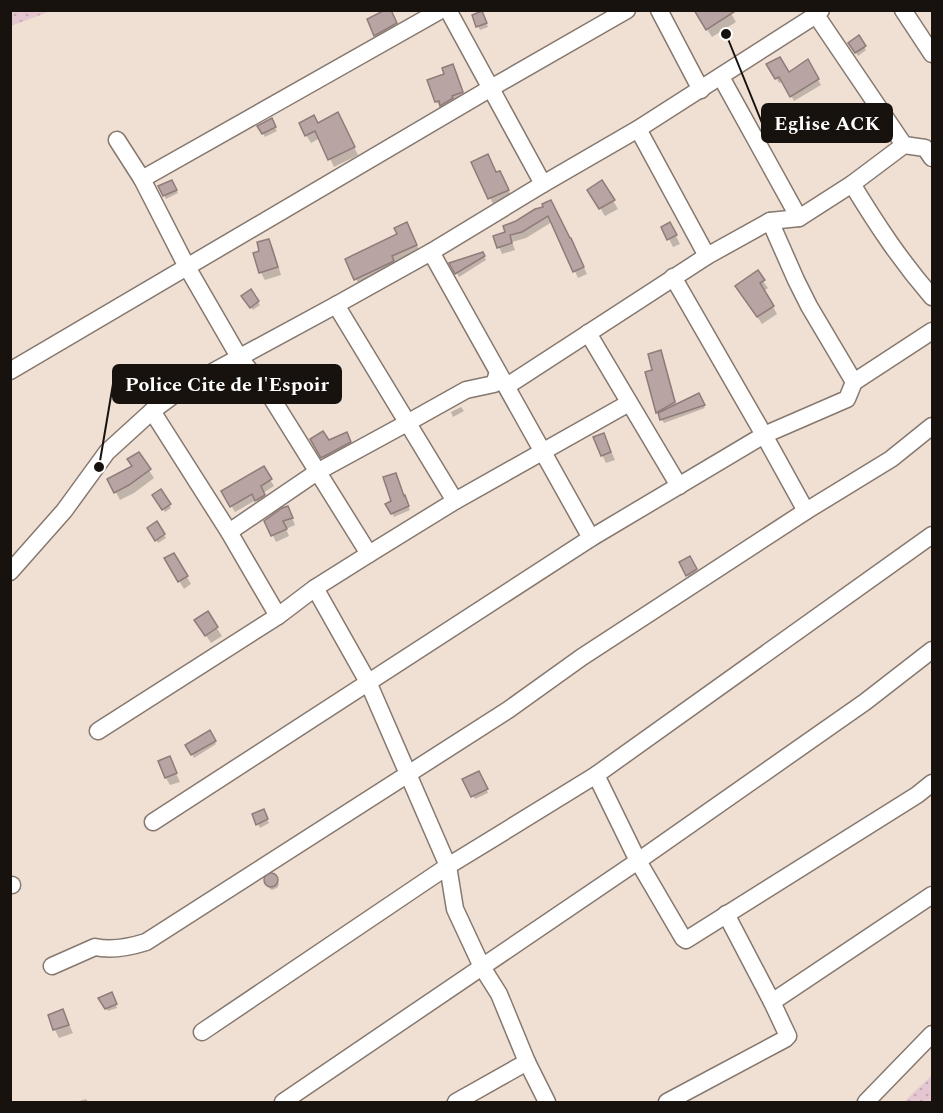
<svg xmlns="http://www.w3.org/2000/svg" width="943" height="1113" font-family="Spectral,serif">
  <defs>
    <pattern id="garden-dots" width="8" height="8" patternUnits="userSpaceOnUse" patternTransform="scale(1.5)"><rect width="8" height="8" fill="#e5c7d2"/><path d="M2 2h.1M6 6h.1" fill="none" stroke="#c4aab3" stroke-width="1.8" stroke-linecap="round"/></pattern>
  </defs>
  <rect width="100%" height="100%" fill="#f0e0d4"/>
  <g fill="url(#garden-dots)">
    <path d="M11,10H51V11L11,26Z"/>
    <path d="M932,1075V1102H904Z"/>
  </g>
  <g fill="#0003">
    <path d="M390,10L397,27L377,38L376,35Z"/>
    <path d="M729,10L736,22L712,37L696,12Z"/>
    <path d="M484,16L488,27L480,30L478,26Z"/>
    <path d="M858,37L866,50L858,56L850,43Z"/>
    <path d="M808,61L821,85L794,101L783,81L779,83L768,65L789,74Z"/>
    <path d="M453,66L457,73L466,100L441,109L437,102L446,75Z"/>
    <path d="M271,120L277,131L265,137L259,126Z"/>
    <path d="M342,122L358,155L334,167L320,138L311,143L306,135L318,124Z"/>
    <path d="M473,162L497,174L504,180L512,198L494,206Z"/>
    <path d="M171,181L178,193L166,199L160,187Z"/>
    <path d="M602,182L618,209L605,216L589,190Z"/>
    <path d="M545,208L574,246L587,274L578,278L552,222L526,238L512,242L515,250L502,254L499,247L507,233Z"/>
    <path d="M407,224L422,256L362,290L356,279L399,235Z"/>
    <path d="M663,227L674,232L680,244L673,247Z"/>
    <path d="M268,240L273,248L281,275L265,280L261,273L255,254L261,252Z"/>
    <path d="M482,253L486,260L459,277L452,264Z"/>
    <path d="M763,281L768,288L764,291L777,314L762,324L742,294Z"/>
    <path d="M251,291L260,305L253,310L243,297Z"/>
    <path d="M660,352L664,359L677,406L698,395L705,408L664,423L657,412L654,371Z"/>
    <path d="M461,407L464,411L453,417L451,412Z"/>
    <path d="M604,435L615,460L606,463L602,455Z"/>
    <path d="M312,440L350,441L354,449L327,464Z"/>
    <path d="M138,454L154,478L134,493L120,500L109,479L133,467Z"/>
    <path d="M263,468L274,486L263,493L268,501L260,506L256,500L235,512L223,491Z"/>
    <path d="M161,491L171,508L165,512L154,495Z"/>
    <path d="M404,498L410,510L394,517L387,505Z"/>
    <path d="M291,515L295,525L286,529L289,536L276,542L266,521Z"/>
    <path d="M156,523L166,538L158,543L149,528Z"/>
    <path d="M174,555L191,584L184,589L166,559Z"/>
    <path d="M690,558L698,573L689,578L681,562Z"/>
    <path d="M207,613L222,636L211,643L201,628Z"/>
    <path d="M209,732L216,744L194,758L187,745Z"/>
    <path d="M169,758L180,782L170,785L166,778Z"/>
    <path d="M481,776L488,793L475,799L464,779Z"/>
    <path d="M263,811L269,823L260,828L254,815Z"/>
    <path d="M273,875L276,878L279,885L277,888L272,890L269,888L266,880Z"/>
    <path d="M113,997L117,1008L108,1011L100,999Z"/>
    <path d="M63,1011L73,1033L59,1038L55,1030L50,1016Z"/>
    <path d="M86,1099L88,1102H76Z"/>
  </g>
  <g fill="#b8a4a2" stroke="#8f7c7a" stroke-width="1.5">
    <path d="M385,10H391L397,23L374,36L367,19Z"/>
    <path d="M694,10H737L706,30Z"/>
    <path d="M482,11L487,23L476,27L472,15Z"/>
    <path d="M859,35L866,46L855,53L848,43Z"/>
    <path d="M780,57L789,72L808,59L819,79L790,97L779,77L775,79L766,64Z"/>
    <path d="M453,64L463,92L452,96L453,98L440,106L439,101L435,102L427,80L444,74L442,68Z"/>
    <path d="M338,112L355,147L328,160L315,131L305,136L299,123L314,115L318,123Z"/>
    <path d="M272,118L276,127L262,134L257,126Z"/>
    <path d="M488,154L496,172L500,171L509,190L488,199L471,162Z"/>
    <path d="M172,180L177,190L163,196L158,186Z"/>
    <path d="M602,180L615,200L599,209L587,190Z"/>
    <path d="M551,200L570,238H571L584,267L573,272L548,216L522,232L510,235L512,243L497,248L493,236L505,232L503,226L516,221L535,209L543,207L542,204Z"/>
    <path d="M407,222L417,245L392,256L394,261L354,280L345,259L397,234L394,228Z"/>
    <path d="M670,222L677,235L667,240L661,227Z"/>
    <path d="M269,239L278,267L259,273L253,253L259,251L257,242Z"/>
    <path d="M483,252L485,256L455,274L449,263Z"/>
    <path d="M758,270L765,280L760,283L774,306L757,317L735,286Z"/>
    <path d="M251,289L259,301L250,308L241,296Z"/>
    <path d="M661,350L675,402L656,413L645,372L652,370L648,354Z"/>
    <path d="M699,393L705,405L660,420L658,413Z"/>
    <path d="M323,431L329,440L347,432L351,442L321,458L310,439Z"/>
    <path d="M604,433L611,452L601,456L593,437Z"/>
    <path d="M139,452L151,469L129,485L114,493L107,479L132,466L127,459Z"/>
    <path d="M264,466L272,479L261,486L265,495L255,501L252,494L230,507L221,491Z"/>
    <path d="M396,473L404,496L405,495L409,506L391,514L385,504L391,501L383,477Z"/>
    <path d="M161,489L171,504L162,510L152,495Z"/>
    <path d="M288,506L293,518L283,521L287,529L271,536L264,521L282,508Z"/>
    <path d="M157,521L165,534L155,541L147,528Z"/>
    <path d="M174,553L188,576L178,582L164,558Z"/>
    <path d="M690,556L697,569L686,576L679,562Z"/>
    <path d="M208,611L218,627L205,636L194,620Z"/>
    <path d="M210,730L216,741L191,755L185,745Z"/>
    <path d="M170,756L177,773L165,778L158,761Z"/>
    <path d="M479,771L488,789L471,797L462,779Z"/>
    <path d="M264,809L268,819L256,825L252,814Z"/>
    <circle cx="271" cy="880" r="7"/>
    <path d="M112,992L117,1004L105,1009L98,998Z"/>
    <path d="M63,1009L69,1025L53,1030L48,1015Z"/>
  </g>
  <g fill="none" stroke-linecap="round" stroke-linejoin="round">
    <defs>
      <g id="minor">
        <path d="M448,10L543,184"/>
        <path d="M659,10L701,90"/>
        <path d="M903,10L932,54"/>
        <path d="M816,15L904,145L925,148L932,158"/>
        <path d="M721,77L799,218"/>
        <path d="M638,129L707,256"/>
        <path d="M117,140L142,179L187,267L239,357L271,397L369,554"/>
        <path d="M142,179L441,10"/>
        <path d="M852,184C877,225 900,260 932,297"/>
        <path d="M770,221L796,280L809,306L854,382"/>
        <path d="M431,252L591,538"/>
        <path d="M673,277L764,435L806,511"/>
        <path d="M336,305L455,501"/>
        <path d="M588,333L679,486"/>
        <path d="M10,371L491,88L627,10"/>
        <path d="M507,386L707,256L770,221L799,218L852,184L904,145"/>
        <path d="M152,411L229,532L278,616"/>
        <path d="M229,532L317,472L407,423L466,390L494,384L498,372"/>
        <path d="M10,572L64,511L107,452L152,411L183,388L336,305L431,252L543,184L638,129L816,15L821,10"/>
        <path d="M315,588L368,682L448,866L455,909L482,967L499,994L527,1062L547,1102"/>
        <path d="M98,731L278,616L315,588L369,554L455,501L629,403"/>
        <path d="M596,775L638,861L683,938L686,940L917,795L932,783"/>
        <path d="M153,822L591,538L764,435L847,399L854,382L932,331"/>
        <path d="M10,885H12"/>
        <path d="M52,966L95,947C112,951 130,947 146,942L508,710L582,657L806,511L891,459L932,426"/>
        <path d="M772,1002L932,895"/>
        <path d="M202,1032L448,866L510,828L596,775L932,535"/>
        <path d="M283,1102L638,861L865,702L932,650"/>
        <path d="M456,1102L527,1062"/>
        <path d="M667,1102L785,1039L788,1036L772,1002L726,914"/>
        <path d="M866,1102L932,1034"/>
      </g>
    </defs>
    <use href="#minor" stroke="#86786e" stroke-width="19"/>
    <use href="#minor" stroke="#fff" stroke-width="16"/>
  </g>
  <path fill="none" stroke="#18120e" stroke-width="2" d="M726 34L762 123M99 467L113 384"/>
  <g fill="#18120e" stroke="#fff" stroke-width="2">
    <circle cx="726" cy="34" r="6"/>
    <circle cx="99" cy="467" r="6"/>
  </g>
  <g fill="#18120e" stroke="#18120e" stroke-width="2">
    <rect x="762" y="104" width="130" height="38" rx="6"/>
    <rect x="113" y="365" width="228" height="38" rx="6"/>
  </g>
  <g font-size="20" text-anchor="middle" font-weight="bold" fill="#fff">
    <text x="827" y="130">Eglise ACK</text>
    <text x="227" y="391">Police Cite de l'Espoir</text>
  </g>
  <rect width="943" height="1113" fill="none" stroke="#18120e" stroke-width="24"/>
</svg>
